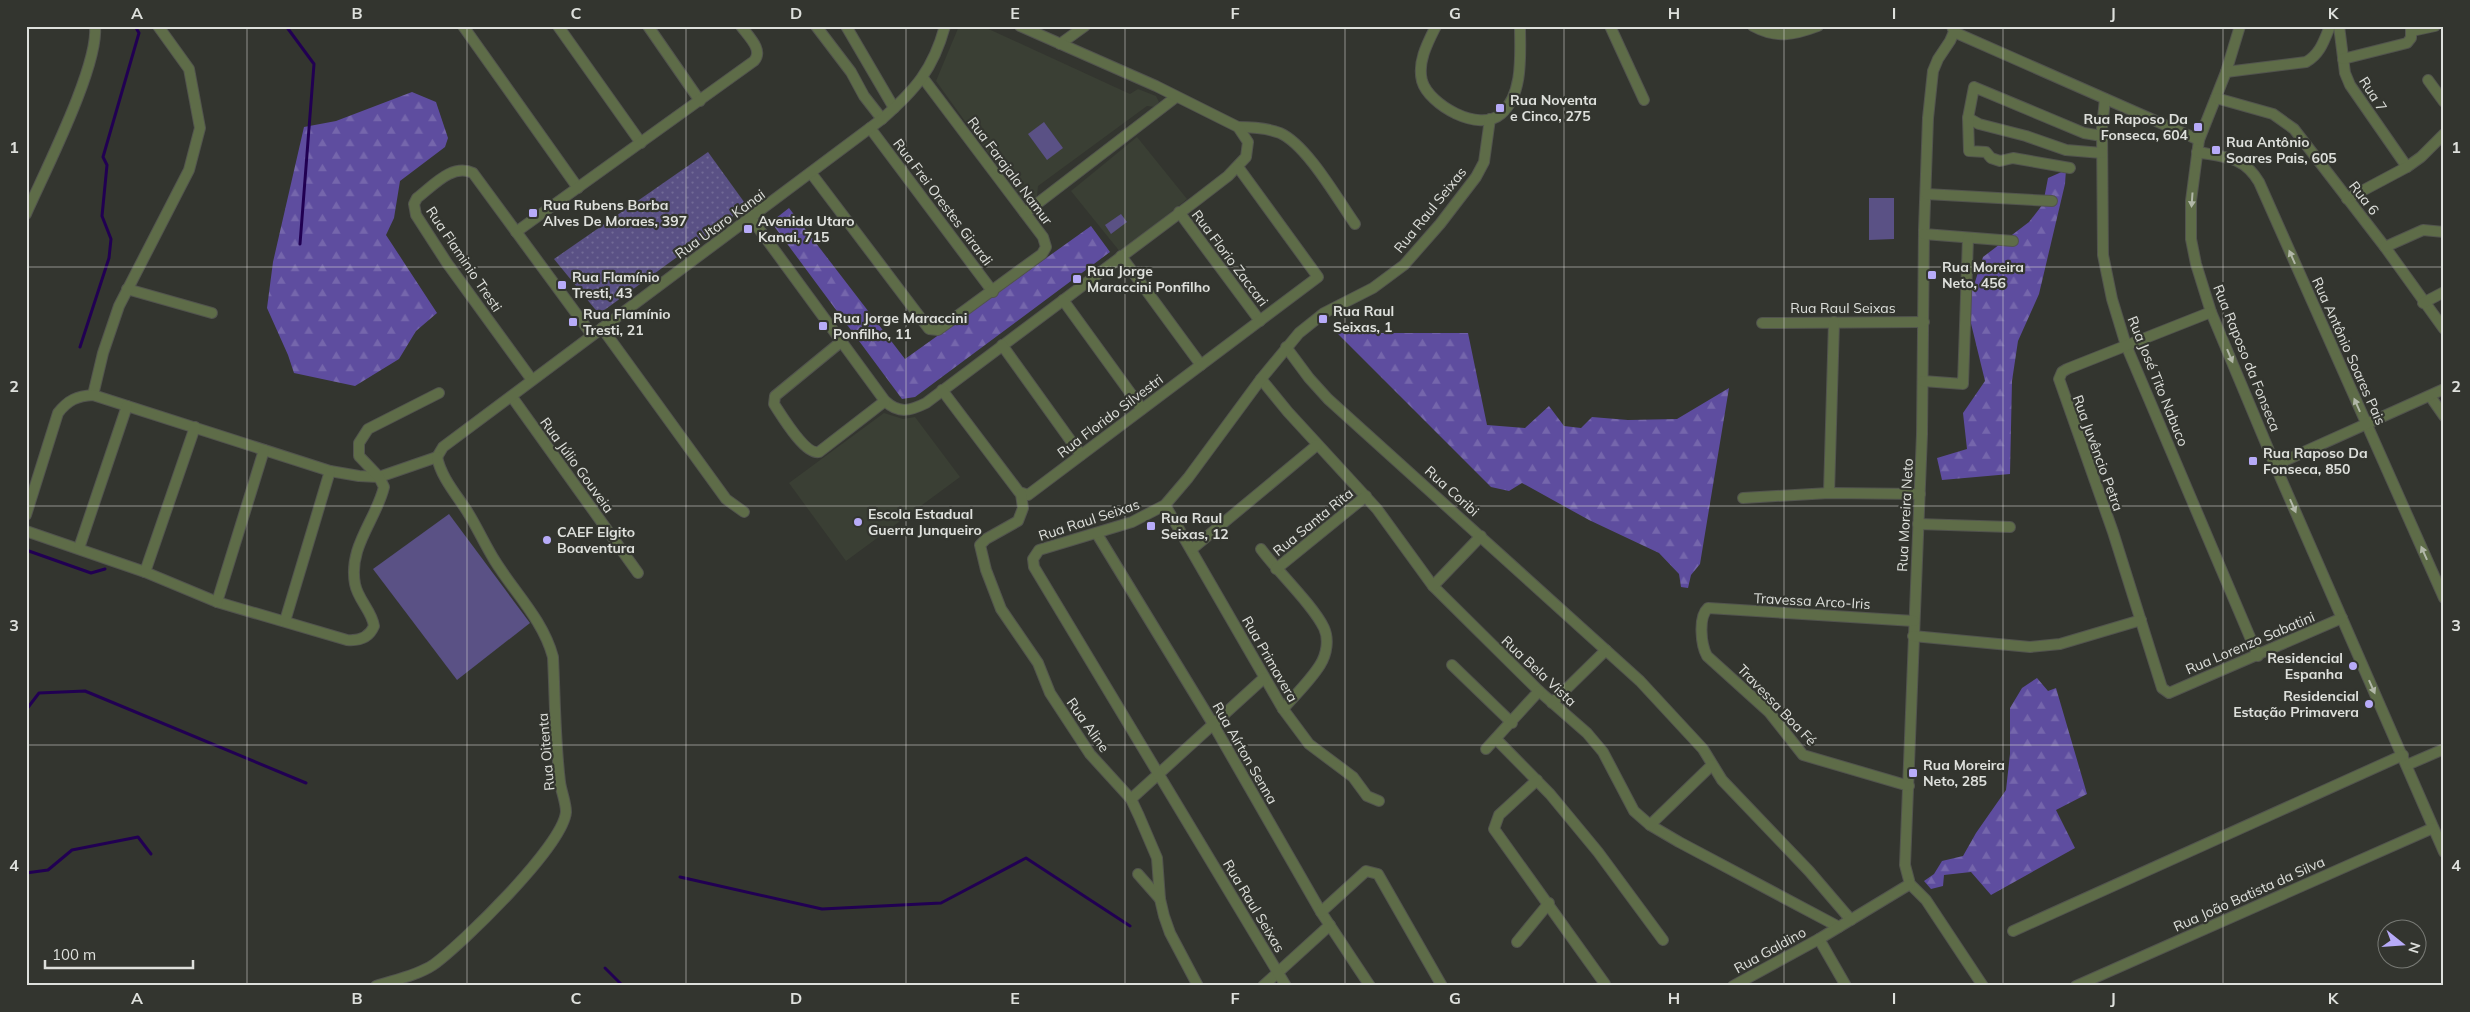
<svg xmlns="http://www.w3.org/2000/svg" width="2470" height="1012" font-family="Mulish,sans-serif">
  <defs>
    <pattern id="forest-firs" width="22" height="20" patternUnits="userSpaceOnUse" patternTransform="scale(1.25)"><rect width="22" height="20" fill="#5e4d9f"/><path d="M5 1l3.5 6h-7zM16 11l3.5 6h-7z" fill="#7566ac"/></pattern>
    <pattern id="park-dots" width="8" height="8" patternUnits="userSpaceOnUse" patternTransform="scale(1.25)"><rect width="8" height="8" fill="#5a5185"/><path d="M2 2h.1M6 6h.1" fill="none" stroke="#716a96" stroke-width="1.8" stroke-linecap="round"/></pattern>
  </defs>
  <rect width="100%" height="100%" fill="#33352f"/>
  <g fill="#3a3f34">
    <path d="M959,26H982L1130,94L1138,89L1156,96L1159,102L1155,107L1147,106L1038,186L1037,197L1028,202L1021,199L936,81Z"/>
    <path d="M1137,137L1187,199L1121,253L1071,191Z"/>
    <path d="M884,413L903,419L915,417L960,477L846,561L789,483Z"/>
  </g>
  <g fill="#5a5185">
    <path d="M1044,122L1063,148L1047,160L1028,134Z"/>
    <path d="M1869,198H1894V239L1869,240Z"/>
    <path d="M1121,214L1127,222L1111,234L1105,225Z"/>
    <path d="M449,514L530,623L457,680L373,569Z"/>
  </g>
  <g fill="url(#forest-firs)">
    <path d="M412,92L436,102L448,138L445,147L400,181L394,218L386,235L437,313L416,331L399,359L355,386L294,373L288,355L267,308L273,262L304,127L336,121Z"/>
    <path d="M2066,170L2065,184L2039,294L2018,341L2012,381L2010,474L1942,480L1937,458L1967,449L1963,413L1985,381L1967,307L1983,257L2029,222L2043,204L2048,178Z"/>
    <path d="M789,208L905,359L1091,226L1110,252L915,397L902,399L771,222Z"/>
    <path d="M1337,333H1468L1487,425L1525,428L1549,406L1564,426L1581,428L1592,417L1628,420L1677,419L1729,388L1700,564L1691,575L1688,588L1681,587L1679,574L1659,553L1589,520L1522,483L1509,491L1491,487Z"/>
    <path d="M2037,678L2048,691L2056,688L2087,794L2056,810L2075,848L1991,895L1971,872L1944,875L1943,886L1931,889L1924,881L1934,874L1942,861L1963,856L1976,833L2006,790L2010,754V708L2022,688Z"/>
  </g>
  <path fill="url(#park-dots)" d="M708,152L747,206L599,314L554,259Z"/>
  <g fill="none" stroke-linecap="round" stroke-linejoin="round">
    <g stroke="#210052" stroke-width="3">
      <path d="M286,26L314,64L300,244"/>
      <path d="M80,347L109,258L111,239L102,216L107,165L103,157L139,33L135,26"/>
      <path d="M26,550L91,573L105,569"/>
      <path d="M26,710L39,693L85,691L306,783"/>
      <path d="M26,873L48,870L72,850L138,837L151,854"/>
      <path d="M680,877L822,909L941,903L1026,858L1130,926"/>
      <path d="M605,968L623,986"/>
      <path d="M487,985V986"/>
    </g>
    <defs>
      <g id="minor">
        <path d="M463,26L578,188"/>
        <path d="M558,26L641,143"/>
        <path d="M648,26L700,101"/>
        <path d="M816,26L851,72L864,96L882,119"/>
        <path d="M846,26L894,108"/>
        <path d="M1436,26C1428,42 1417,62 1422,81C1429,105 1479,133 1501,114C1524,94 1520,53 1520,26"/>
        <path d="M1610,26L1644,100"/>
        <path d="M1753,26C1777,39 1794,35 1818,26"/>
        <path d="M1952,26L1954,32L1950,41L1938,59L1933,71L1928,118L1924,230L1922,434L1905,865L1910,884L1926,900L1983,986"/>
        <path d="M2240,26L2226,72L2199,140L2191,201V239L2196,264L2211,312L2275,465L2444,852"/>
        <path d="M2339,26L2345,73L2350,85L2407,167"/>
        <path d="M2412,31L2435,26"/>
        <path d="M1954,32L2199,140"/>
        <path d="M1060,44L1085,26"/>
        <path d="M2343,59L2407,43L2411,38V26"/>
        <path d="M2226,72L2306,62C2320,54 2324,41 2330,26"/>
        <path d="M2428,80L2444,102"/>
        <path d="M2216,98L2273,114L2294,129L2385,247L2444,329"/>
        <path d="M2105,99L2102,128L2103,255L2112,299L2126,345L2258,656"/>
        <path d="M1968,118L1979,124L2026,136L2066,150L2102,153"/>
        <path d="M1238,127C1252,127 1267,128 1280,133C1307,145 1338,200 1355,224"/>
        <path d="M870,128L993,292"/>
        <path d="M2197,152C2224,157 2244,156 2259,182L2444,598"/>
        <path d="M2070,168L2013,158L2000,161L1991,158L1986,152L1969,151L1968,118L1974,87L2084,133L2102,136"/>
        <path d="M811,173L929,329L938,330L1042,254L1046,247L1043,237L923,78"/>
        <path d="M1926,194L2052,201"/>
        <path d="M2347,199L2407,167L2421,157L2444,134"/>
        <path d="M1179,212L1260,321"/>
        <path d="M1025,213L1176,97"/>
        <path d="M26,214C44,173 99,66 95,26"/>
        <path d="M751,218L885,401C899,414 910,411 926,403L1193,203L1228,176L1246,157L1248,142L1238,127L1156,86L1020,26"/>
        <path d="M516,232L754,61C764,50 748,36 741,26"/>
        <path d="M1924,234L2013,241"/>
        <path d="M2385,247L2423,230L2444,232"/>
        <path d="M1121,256L1201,365"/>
        <path d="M127,289L212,313"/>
        <path d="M1063,300L1142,409"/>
        <path d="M2423,303L2444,292"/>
        <path d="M2211,312L2067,369L2062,372L2059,379L2113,532L2162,688L2169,693L2342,618"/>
        <path d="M1762,323L1924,322"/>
        <path d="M602,328L726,499L744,512"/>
        <path d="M842,341L775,396L774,404C782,416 805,455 819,452L885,401"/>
        <path d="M1002,345L1081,455"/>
        <path d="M1286,347L1309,378L1328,399L1640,681L1703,749L1722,780L1809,871L1851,920"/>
        <path d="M1261,379L1288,412L1377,509L1433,586L1539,691L1587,733L1603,752L1634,811L1650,825L1679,842L1839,927"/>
        <path d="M532,380L447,263L416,215L414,204L417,198C433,186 452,163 473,173L592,335"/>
        <path d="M1923,381L1963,384L1968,238"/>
        <path d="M942,390L1019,492L1028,495L1318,277L1238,167"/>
        <path d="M93,395L103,353L119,306L189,170L200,128L189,69L158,26"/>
        <path d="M2430,396L2444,416"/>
        <path d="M512,397L638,573"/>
        <path d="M437,457L443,447L882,119C915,90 933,70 945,26"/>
        <path d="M2275,465L2444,389"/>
        <path d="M1829,493L1834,322"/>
        <path d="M1021,494L1023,508L1018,521L986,539L980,545L986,570L1001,609L1038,663L1050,693L1090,754L1131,799L1139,816L1157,858L1160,899L1164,916L1170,933L1198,986"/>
        <path d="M1743,498L1829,493L1920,494"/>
        <path d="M1165,505L1283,709L1309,744L1353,777L1367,796L1379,801"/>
        <path d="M26,515L58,413C68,400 77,396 93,395L330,471L359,476L379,477L437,457"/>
        <path d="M1918,524L2010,527"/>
        <path d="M26,531L145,572L217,602L347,640C359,641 369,638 374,626C372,611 358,600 355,584C348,547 376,520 384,487L379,477L359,456V443L368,429L439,393"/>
        <path d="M1097,534L1213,724L1321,912L1370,986"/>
        <path d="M79,548L127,406"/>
        <path d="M1192,549L1317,445"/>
        <path d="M1261,549C1277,571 1313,605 1324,628C1329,639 1327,654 1320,665C1310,681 1295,695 1283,709"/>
        <path d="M1276,569L1366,496"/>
        <path d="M145,572L195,427"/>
        <path d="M1433,586L1481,536"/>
        <path d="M217,602L264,450"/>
        <path d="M285,621L330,471"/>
        <path d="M1913,636L2030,647L2060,644L2141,620"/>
        <path d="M1452,665L1512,723"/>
        <path d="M1552,703L1606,650"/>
        <path d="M1497,740L1550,794L1598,852L1663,940"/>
        <path d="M1486,749L1539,691"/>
        <path d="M2407,765L2444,749"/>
        <path d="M1537,780L1499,815L1494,829L1605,984"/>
        <path d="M1909,786L1803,755L1769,712L1707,656C1701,645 1698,617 1708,608L1914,621"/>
        <path d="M1131,799L1264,678"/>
        <path d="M1650,825L1712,765"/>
        <path d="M1138,874L1160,899"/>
        <path d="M1321,912L1366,871L1378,874L1442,986"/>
        <path d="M2013,931L2403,755"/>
        <path d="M1819,939L1846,986"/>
        <path d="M1517,942L1549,903"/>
        <path d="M376,986C394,980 416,976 433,965C462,944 563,846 566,812C566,802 561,791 560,782C555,741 555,698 553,657C543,620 515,593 495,561C485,545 477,527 467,511C456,494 441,477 437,457"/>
        <path d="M1263,986L1330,925"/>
        <path d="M1286,986L1034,567L1033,559L1039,550L1132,522L1165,505L1188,478L1261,379L1299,333L1324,313L1373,288L1404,265L1440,224L1476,177L1484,162L1490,119"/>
        <path d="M1733,986L1819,939L1910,884"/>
        <path d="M2076,986L2433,828"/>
      </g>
    </defs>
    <use href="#minor" stroke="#52544e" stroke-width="12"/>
    <use href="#minor" stroke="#5e6c48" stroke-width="10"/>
  </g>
  <defs><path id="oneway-solid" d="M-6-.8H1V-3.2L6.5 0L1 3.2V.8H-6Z" transform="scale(1.25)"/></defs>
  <g fill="#b1b7a8">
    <use href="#oneway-solid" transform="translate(2192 200) rotate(94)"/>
    <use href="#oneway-solid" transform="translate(2292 257) rotate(-114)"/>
    <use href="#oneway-solid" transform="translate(2230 356) rotate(67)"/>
    <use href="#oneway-solid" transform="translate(2357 405) rotate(-114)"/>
    <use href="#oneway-solid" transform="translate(2293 506) rotate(66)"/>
    <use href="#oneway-solid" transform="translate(2424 553) rotate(-114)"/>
    <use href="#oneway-solid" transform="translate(2372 687) rotate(66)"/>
  </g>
  <path fill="none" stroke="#dee0dc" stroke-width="1" stroke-opacity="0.55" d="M247,26V986M467,26V986M686,26V986M906,26V986M1125,26V986M1345,26V986M1564,26V986M1784,26V986M2003,26V986M2223,26V986M26,267H2444M26,506H2444M26,745H2444"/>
  <g fill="#b7abf8" stroke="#33352f" stroke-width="2">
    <rect x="1495" y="103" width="10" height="10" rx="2.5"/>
    <rect x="2193" y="122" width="10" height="10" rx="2.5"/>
    <rect x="2211" y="145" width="10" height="10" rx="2.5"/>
    <rect x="528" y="208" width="10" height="10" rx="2.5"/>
    <rect x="743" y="224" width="10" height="10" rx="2.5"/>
    <rect x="1927" y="270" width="10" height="10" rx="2.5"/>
    <rect x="1072" y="274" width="10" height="10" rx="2.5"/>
    <rect x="557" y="280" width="10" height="10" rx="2.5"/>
    <rect x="1318" y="314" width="10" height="10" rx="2.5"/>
    <rect x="568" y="317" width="10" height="10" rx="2.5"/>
    <rect x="818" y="321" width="10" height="10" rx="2.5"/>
    <rect x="2248" y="456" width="10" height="10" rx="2.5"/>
    <circle cx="858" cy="522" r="5"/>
    <rect x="1146" y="521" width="10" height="10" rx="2.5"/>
    <circle cx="547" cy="540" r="5"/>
    <circle cx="2353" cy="666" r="5"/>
    <circle cx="2369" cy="704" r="5"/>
    <rect x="1908" y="768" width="10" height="10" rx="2.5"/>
  </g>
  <g text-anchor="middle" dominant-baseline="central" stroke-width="4.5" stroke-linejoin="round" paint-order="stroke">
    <g font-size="14" fill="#dee0dc" stroke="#33352f">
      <text transform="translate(2373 94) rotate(57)">Rua 7</text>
      <text transform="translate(1010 171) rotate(53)">Rua Farajala Namur</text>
      <text transform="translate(2364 198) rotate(52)">Rua 6</text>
      <text transform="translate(943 202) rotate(53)">Rua Frei Orestes Girardi</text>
      <text transform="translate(1430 210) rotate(-51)">Rua Raul Seixas</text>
      <text transform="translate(720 224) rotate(-36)">Rua Utaro Kanai</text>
      <text transform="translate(1230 258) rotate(53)">Rua Florio Zaccari</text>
      <text transform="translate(464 259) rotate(56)">Rua Flaminio Tresti</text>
      <text x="1843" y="308">Rua Raul Seixas</text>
      <text transform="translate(2349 351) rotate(66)">Rua Antônio Soares Pais</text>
      <text transform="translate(2247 358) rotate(68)">Rua Raposo da Fonseca</text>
      <text transform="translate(2158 381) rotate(68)">Rua José Tito Nabuco</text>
      <text transform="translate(1110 416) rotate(-37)">Rua Florido Silvestri</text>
      <text transform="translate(2098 453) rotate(70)">Rua Juvêncio Petra</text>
      <text transform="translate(577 465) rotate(54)">Rua Júlio Gouveia</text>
      <text transform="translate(1452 491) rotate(42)">Rua Coribi</text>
      <text transform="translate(1905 515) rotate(-87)">Rua Moreira Neto</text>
      <text transform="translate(1089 520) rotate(-18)">Rua Raul Seixas</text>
      <text transform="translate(1313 522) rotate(-39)">Rua Santa Rita</text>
      <text transform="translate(1812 601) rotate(3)">Travessa Arco-Iris</text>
      <text transform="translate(2250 643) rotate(-23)">Rua Lorenzo Sabatini</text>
      <text transform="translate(1270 659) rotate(60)">Rua Primavera</text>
      <text transform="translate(1539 671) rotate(43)">Rua Bela Vista</text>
      <text transform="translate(1777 705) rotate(46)">Travessa Boa Fé</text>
      <text transform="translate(1088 725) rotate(55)">Rua Aline</text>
      <text transform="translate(546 752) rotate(-95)">Rua Oitenta</text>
      <text transform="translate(1245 753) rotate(60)">Rua Aírton Senna</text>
      <text transform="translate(2249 894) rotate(-24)">Rua João Batista da Silva</text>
      <text transform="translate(1254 906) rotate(59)">Rua Raul Seixas</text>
      <text transform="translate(1770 950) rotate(-29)">Rua Galdino</text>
    </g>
    <g font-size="14" font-weight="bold" fill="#dee0dc" stroke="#33352f" text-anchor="start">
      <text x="1510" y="100">Rua Noventa<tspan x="1510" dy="16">e Cinco, 275</tspan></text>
      <text x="2188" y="119" text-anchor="end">Rua Raposo Da<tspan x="2188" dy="16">Fonseca, 604</tspan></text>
      <text x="2226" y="142">Rua Antônio<tspan x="2226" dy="16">Soares Pais, 605</tspan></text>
      <text x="543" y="205">Rua Rubens Borba<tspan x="543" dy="16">Alves De Moraes, 397</tspan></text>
      <text x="758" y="221">Avenida Utaro<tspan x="758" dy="16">Kanai, 715</tspan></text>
      <text x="1942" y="267">Rua Moreira<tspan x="1942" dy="16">Neto, 456</tspan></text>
      <text x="1087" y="271">Rua Jorge<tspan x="1087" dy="16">Maraccini Ponfilho</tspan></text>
      <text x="572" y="277">Rua Flamínio<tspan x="572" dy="16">Tresti, 43</tspan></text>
      <text x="1333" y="311">Rua Raul<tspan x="1333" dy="16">Seixas, 1</tspan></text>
      <text x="583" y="314">Rua Flamínio<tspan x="583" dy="16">Tresti, 21</tspan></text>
      <text x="833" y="318">Rua Jorge Maraccini<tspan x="833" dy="16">Ponfilho, 11</tspan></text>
      <text x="2263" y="453">Rua Raposo Da<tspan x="2263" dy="16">Fonseca, 850</tspan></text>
      <text x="868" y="514">Escola Estadual<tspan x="868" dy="16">Guerra Junqueiro</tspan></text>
      <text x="1161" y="518">Rua Raul<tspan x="1161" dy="16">Seixas, 12</tspan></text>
      <text x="557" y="532">CAEF Elgito<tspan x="557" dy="16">Boaventura</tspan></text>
      <text x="2343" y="658" text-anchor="end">Residencial<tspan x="2343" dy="16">Espanha</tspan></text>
      <text x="2359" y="696" text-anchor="end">Residencial<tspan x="2359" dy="16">Estação Primavera</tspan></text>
      <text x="1923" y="765">Rua Moreira<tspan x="1923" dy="16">Neto, 285</tspan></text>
    </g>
  </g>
  <rect width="2470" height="1012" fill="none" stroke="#33352f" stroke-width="55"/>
  <g transform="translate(2402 944) rotate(107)"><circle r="24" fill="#33352f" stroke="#777974"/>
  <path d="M0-4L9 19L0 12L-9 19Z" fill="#b7abf8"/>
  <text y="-8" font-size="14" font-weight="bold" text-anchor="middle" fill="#dee0dc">N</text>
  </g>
  <path d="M45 960v8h148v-8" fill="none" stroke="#dee0dc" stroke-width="2.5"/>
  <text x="52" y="960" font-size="15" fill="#dee0dc" stroke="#33352f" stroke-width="4" paint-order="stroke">100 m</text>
  <rect x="28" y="28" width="2414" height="956" fill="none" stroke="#dee0dc" stroke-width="2"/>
  <g font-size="16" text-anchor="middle" font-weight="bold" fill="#dee0dc">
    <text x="137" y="19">A</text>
    <text x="357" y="19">B</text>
    <text x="576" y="19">C</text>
    <text x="796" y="19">D</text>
    <text x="1015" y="19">E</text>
    <text x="1235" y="19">F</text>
    <text x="1455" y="19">G</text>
    <text x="1674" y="19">H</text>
    <text x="1894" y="19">I</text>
    <text x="2113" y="19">J</text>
    <text x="2333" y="19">K</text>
    <text x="14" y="153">1</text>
    <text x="2456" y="153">1</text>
    <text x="14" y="392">2</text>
    <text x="2456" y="392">2</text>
    <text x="14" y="631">3</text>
    <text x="2456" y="631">3</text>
    <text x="14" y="871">4</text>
    <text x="2456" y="871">4</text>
    <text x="137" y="1004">A</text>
    <text x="357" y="1004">B</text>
    <text x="576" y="1004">C</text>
    <text x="796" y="1004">D</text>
    <text x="1015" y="1004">E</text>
    <text x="1235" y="1004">F</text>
    <text x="1455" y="1004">G</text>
    <text x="1674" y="1004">H</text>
    <text x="1894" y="1004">I</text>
    <text x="2113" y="1004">J</text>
    <text x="2333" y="1004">K</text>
  </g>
</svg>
